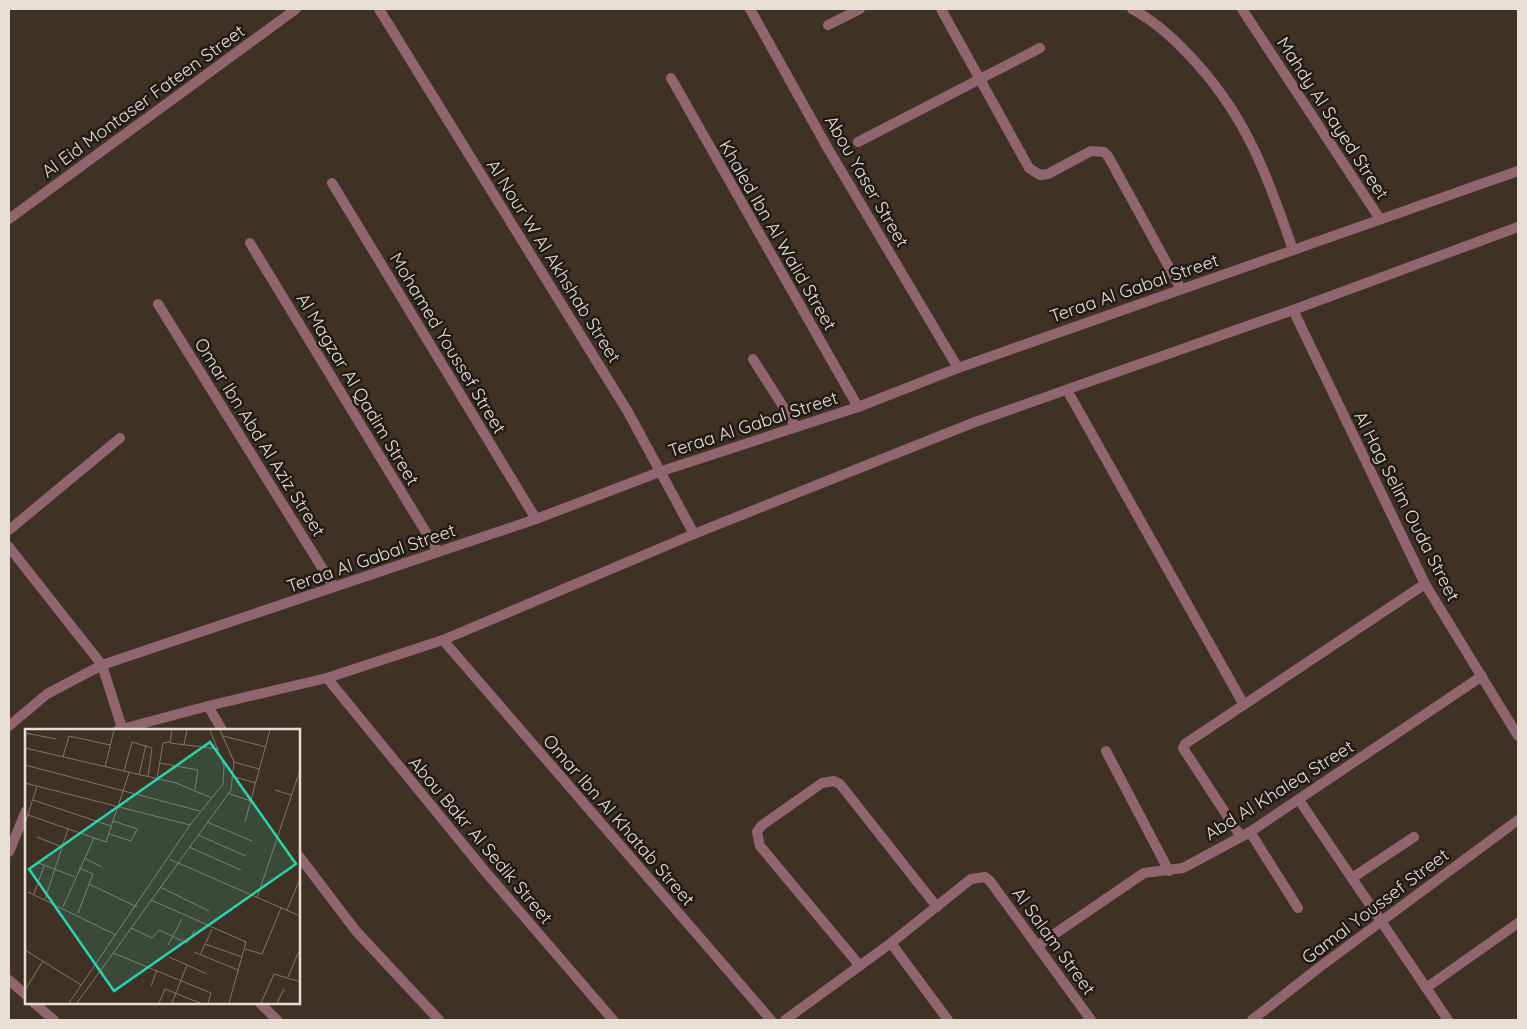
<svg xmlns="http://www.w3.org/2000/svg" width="1527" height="1029" font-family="Quicksand,sans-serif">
  <rect width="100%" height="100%" fill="#3f3124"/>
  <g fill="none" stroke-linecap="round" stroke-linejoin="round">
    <path stroke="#916570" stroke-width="10" d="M1132,9C1153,20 1172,37 1188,54C1245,113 1267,174 1293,250"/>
    <g stroke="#916570" stroke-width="10">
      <path d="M379,9L628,412L694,534"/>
      <path d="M750,9L827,147L958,368"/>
      <path d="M941,9L1029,168L1040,175L1048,174L1091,151L1104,152L1108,156L1181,289"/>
      <path d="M1242,9L1380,219"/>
      <path d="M828,25L860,9"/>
      <path d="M671,78L858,407"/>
      <path d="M858,142L1040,48"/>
      <path d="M332,183L536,519"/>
      <path d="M9,219L296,9"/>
      <path d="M250,243L438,552"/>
      <path d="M158,304L334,587"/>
      <path d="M1293,310L1425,584L1518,736"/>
      <path d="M753,359L796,427"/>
      <path d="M1067,390L1244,705"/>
      <path d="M9,530L120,438"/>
      <path d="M9,547L102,665L122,728"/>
      <path d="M443,640L771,1020"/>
      <path d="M327,678L484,870L613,1020"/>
      <path d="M208,706L222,730"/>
      <path d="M9,726L47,694L102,665L536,519L662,471L858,407L958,368L1518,171"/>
      <path d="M118,730L208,706L327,678L443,640L694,534L975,422L1293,310L1518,227"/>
      <path d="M1106,751L1169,871"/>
      <path d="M1299,800L1448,1020"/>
      <path d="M1250,832L1298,908"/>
      <path d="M1241,837L1183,748L1185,744L1425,584"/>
      <path d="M9,852L26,811"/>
      <path d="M299,856L356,931L439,1020"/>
      <path d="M1352,878L1414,837"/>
      <path d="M891,943L948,1020"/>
      <path d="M1037,946L1144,873L1183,868L1250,832L1482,676"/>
      <path d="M860,966L760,846L757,832L761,826L822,783L834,781L840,784L937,907"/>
      <path d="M9,980L26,995"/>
      <path d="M1426,988L1518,923"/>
      <path d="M34,1003L54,1020"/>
      <path d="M260,1003L277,1020"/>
      <path d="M785,1020L891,943L971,879L985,877L990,881L1091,1020"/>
      <path d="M1252,1020L1321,966L1518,820"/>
    </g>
  </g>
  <g text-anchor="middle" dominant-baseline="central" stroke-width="5" stroke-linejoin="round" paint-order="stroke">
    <g font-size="18" fill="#e7ded5" stroke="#211b15">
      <text transform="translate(143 101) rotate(-36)">Al Eid Montaser Fateen Street</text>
      <text transform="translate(1333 118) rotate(57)">Mahdy Al Sayed Street</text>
      <text transform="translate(867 181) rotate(60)">Abou Yaser Street</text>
      <text transform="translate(778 235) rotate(60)">Khaled Ibn Al Walid Street</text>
      <text transform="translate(554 261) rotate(58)">Al Nour W Al Akhshab Street</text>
      <text transform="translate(1134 288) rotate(-19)">Teraa Al Gabal Street</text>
      <text transform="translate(448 343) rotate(59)">Mohamed Youssef Street</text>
      <text transform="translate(358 389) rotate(59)">Al Magzar Al Qadim Street</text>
      <text transform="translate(753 424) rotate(-18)">Teraa Al Gabal Street</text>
      <text transform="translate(260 437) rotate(58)">Omar Ibn Abd Al Aziz Street</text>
      <text transform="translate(1407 506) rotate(63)">Al Hag Selim Ouda Street</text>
      <text transform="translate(371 558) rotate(-19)">Teraa Al Gabal Street</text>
      <text transform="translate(1279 790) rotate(-32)">Abd Al Khaleq Street</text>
      <text transform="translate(619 820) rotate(49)">Omar Ibn Al Khatab Street</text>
      <text transform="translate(481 840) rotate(50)">Abou Bakr Al Sedik Street</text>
      <text transform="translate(1375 906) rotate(-37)">Gamal Youssef Street</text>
      <text transform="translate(1054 941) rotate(54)">Al Salam Street</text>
    </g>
  </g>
  <g transform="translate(25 729)">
    <rect width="275" height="275" fill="#3f3124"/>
    <path fill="none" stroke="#82766b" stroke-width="1" d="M0,4L31,10M198,7L241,18M145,14L194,20M159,16L162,1M0,19L151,54L187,69M38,28L44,7L85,16M209,33L234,40M135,34L173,41L170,60M0,36L175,82M80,38L89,1M99,42L107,13L127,19L123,48M114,46L121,16M210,48L231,54M132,50L138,14L145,13L147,1M0,54L165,96M250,61L266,66M202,64L226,72M8,71L86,97M3,86L81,113L104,44M182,93L227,112M220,93L245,1M0,95L12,57M84,105L106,112L112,100L88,92M173,106L221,127M12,108L37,118M164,118L216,141M59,129L77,138M144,130L275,187M11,133L50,148M64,155L112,178M135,158L184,182M3,163L91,206M9,165L19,137M232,169L275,41M20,170L43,100M126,171L221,213L204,274M38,178L69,109M262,181L275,150M53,184L68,145L54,139M106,199L127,209L134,201L162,214L170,201M180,215L217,228M143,216L157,190M220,220L237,225L256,179M0,221L56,256M169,223L213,241M88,224L186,264L183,274M175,226L187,200M144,228L182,245M263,248L275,220M126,257L132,241M0,261L18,232M44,274L165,96L198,55L199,37L185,1M52,274L206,61L209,33L195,1M134,274L140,260L175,274M147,274L162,236M236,274L249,245L275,253M252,274L259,260"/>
    <path fill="#25d5ae" fill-opacity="0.15" stroke="#25d5ae" stroke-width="2.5" d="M185,13L271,135L89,262L4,140Z"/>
    <rect width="275" height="275" fill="none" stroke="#e7ded5" stroke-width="2.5"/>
  </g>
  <rect width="1527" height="1029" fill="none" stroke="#e7ded5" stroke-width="20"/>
</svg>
